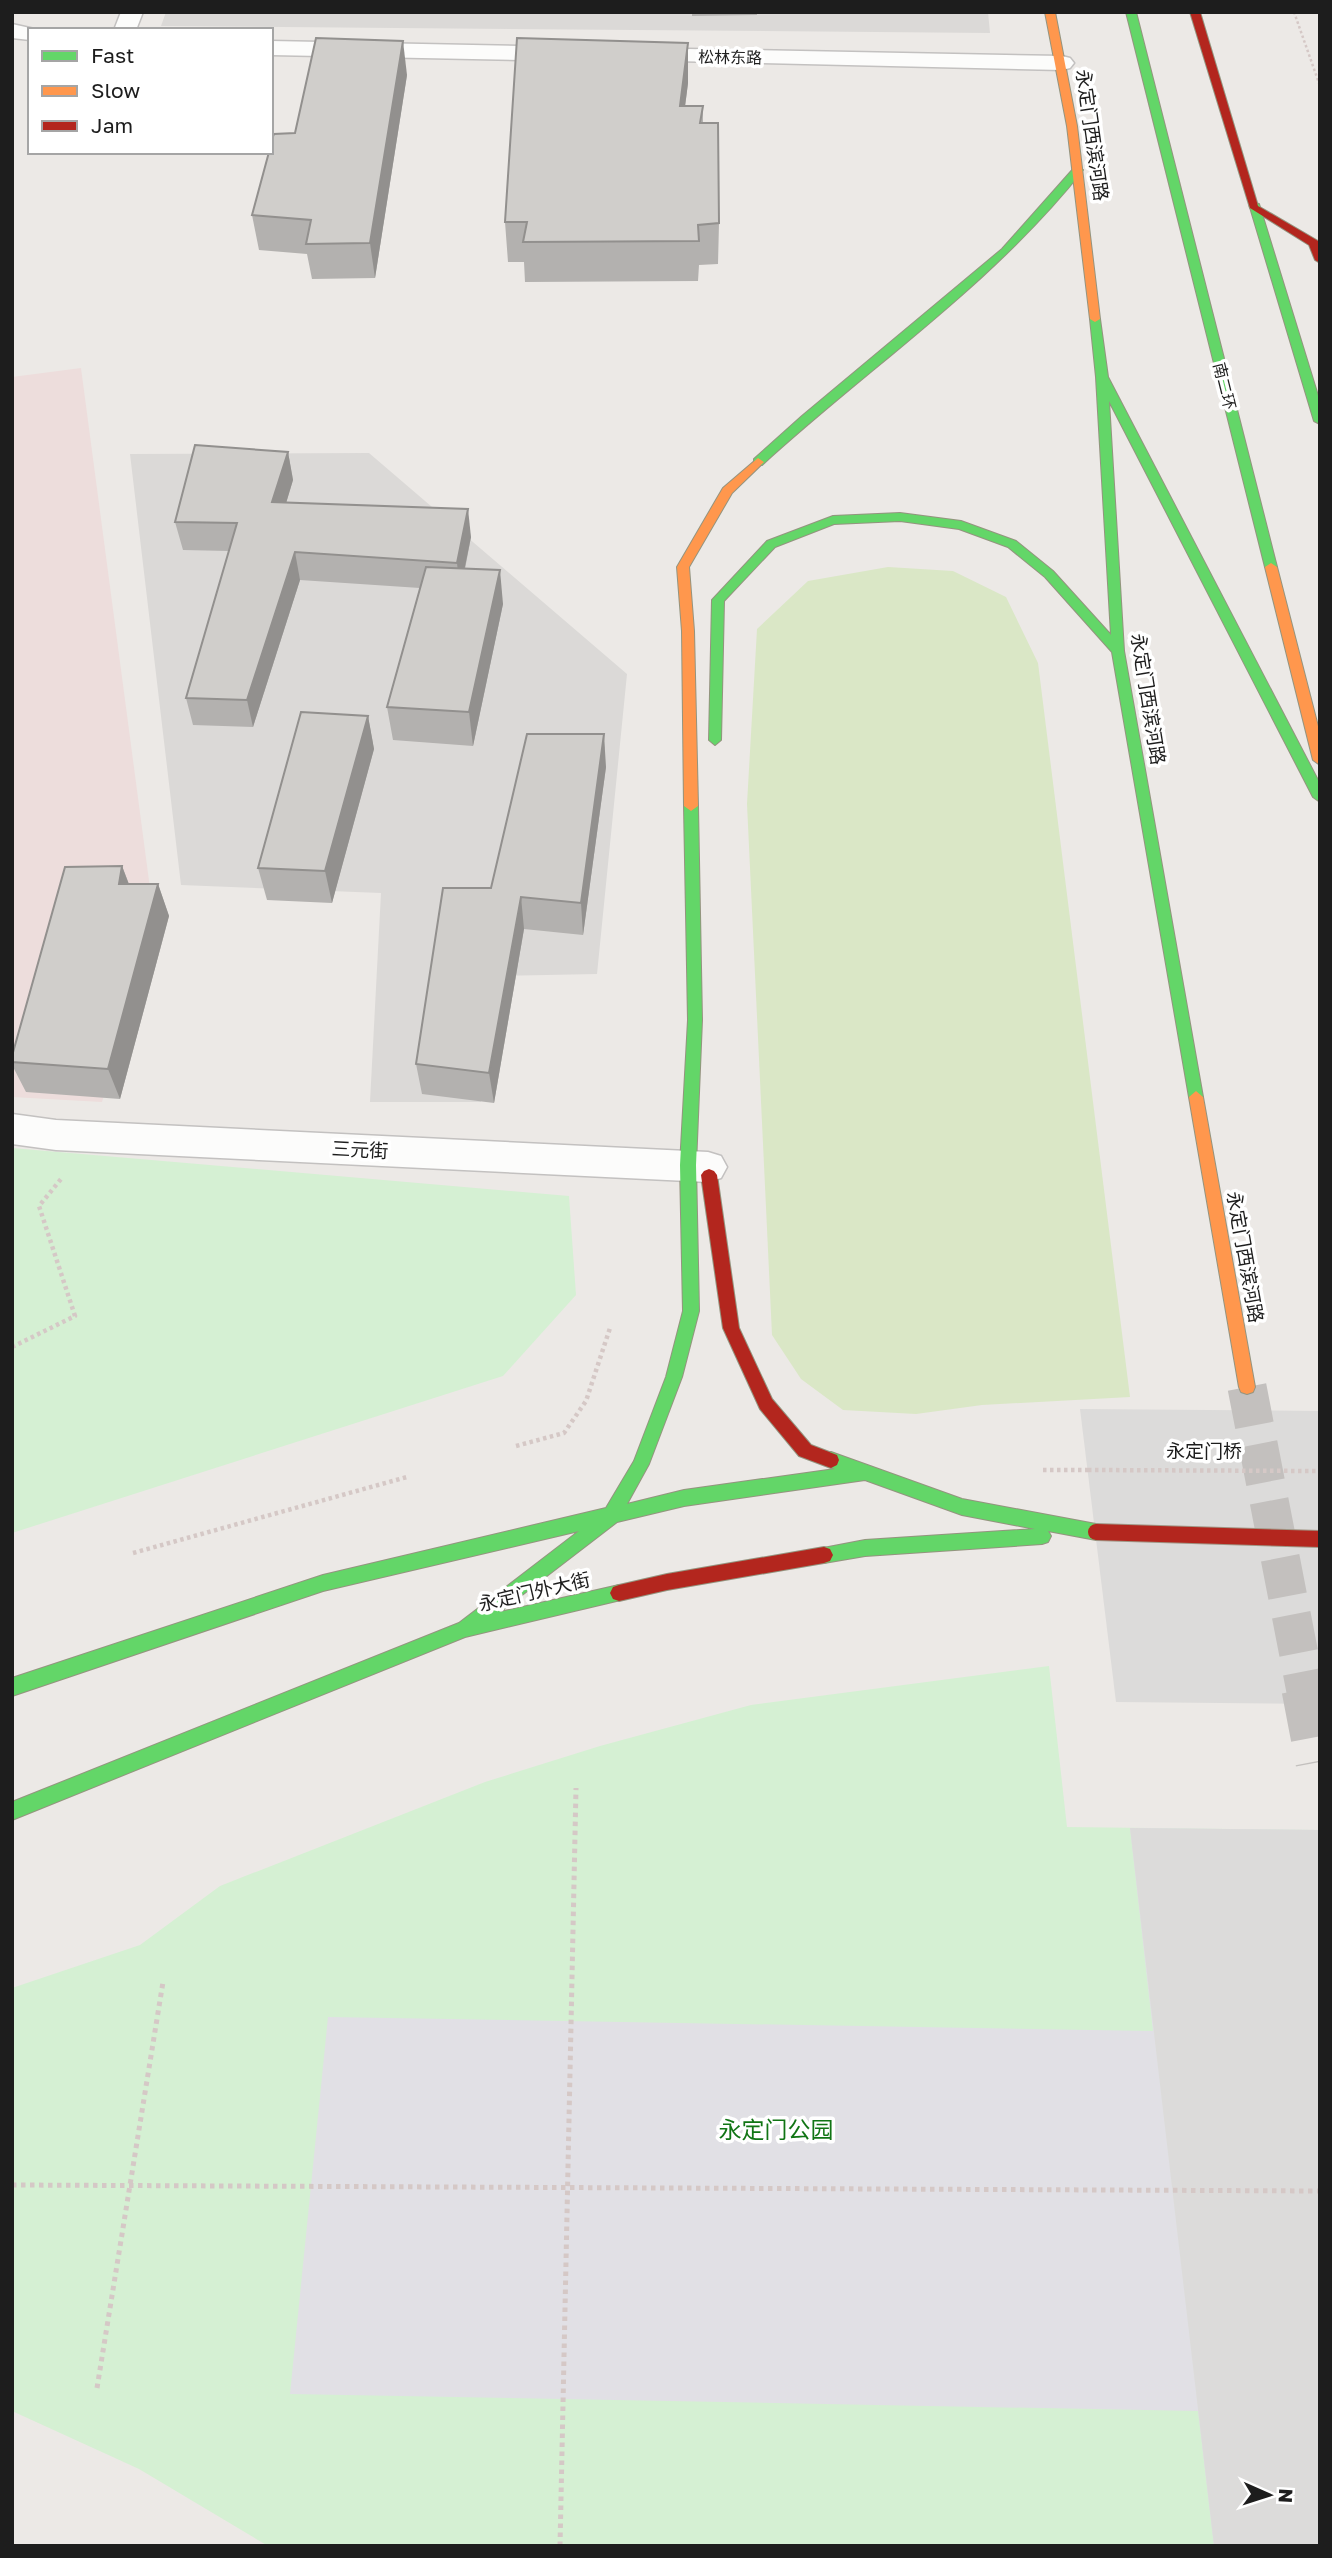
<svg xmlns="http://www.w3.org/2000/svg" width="1332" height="2558" font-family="'Golos Text','Noto Sans SC',sans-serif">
  <rect width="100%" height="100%" fill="#ece9e6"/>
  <g fill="#dbd9d7">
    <path d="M166,12H988L990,33L161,26Z"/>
    <path d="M369,453L627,674L597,974L502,976L481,1102H370L381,893L181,885L130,454Z"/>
  </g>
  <path fill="#eddddc" d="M81,368L155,926L102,1102L12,1097V377Z"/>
  <path fill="#dae7c6" d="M888,567L953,571L1006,597L1038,663L1130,1397L982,1405L916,1414L843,1410L801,1379L772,1335L747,804L757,629L808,581Z"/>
  <g fill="#d5f0d3">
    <path d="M12,1148L569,1196L576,1295L503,1376L12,1533Z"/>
    <path d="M1049,1666L1067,1827L1320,1830V2546H268L139,2469L12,2411V1988L140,1945L220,1886L485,1782L600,1746L751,1705Z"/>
  </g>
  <path fill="#e1e0e5" d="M1130,1828L1320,1830V2546H1214L1198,2411L290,2394L328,2017L1153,2031Z"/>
  <g fill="#dcdbda">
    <path d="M1080,1409L1320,1411V1704L1116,1702Z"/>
    <path d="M1130,1828L1320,1830V2546H1214Z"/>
  </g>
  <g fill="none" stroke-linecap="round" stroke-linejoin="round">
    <path stroke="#c3c0be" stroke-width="39" stroke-dasharray="39 19" stroke-linecap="butt" d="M1247,1387L1306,1691"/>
    <path stroke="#c3c0be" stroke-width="49" stroke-dasharray="49 24" stroke-linecap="butt" d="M1306,1689L1320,1762"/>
    <defs>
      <g id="street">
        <path d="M121,12H143L136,30H114Z"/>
        <path d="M12,24L39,30H30V40L12,38Z"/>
        <path d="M271,41L567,47L575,49L578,54L575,59L567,61L271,55Z"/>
        <path d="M637,48L1062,56L1070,58L1074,63L1070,68L1062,70L629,60L626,55L629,50Z"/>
        <path d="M12,1114L56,1120L708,1152L721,1156L727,1167L721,1178L708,1182L56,1150L12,1144Z"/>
      </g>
      <g id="fast">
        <path d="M1126,12H1136L1277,567L1271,571L1265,567Z"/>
        <path d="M1074,168L1083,170C993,284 869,367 762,465H754V459L802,416L1002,249Z"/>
        <path d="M1250,202L1259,204L1320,402V424L1314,421L1249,204Z"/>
        <path d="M1095,316L1100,319L1108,377L1320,784V802L1313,797L1109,401L1124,651L1203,1097L1196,1103L1189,1097L1112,652L1045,577L1008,547L959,529L900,521L834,524L775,547L724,601L721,740L715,745L709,740L712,600L767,541L833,516L900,513L961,521L1016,541L1053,571L1111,635L1096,377L1090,319Z"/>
        <path d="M691,801L698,806L702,1020L696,1165L699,1311L682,1377L649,1464L627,1504L684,1490L835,1469L825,1465L823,1460L825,1455L831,1452L962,1499L1096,1524L1102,1526L1105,1532L1102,1538L1096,1540L1048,1531L1051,1536L1048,1542L1042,1544L865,1556L824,1563L818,1561L815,1555L818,1549L865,1540L1035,1529L962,1515L865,1480L684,1506L617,1522L500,1612L619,1585L625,1587L628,1593L625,1599L465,1637L12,1820V1802L459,1623L579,1531L323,1591L12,1696V1678L323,1575L606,1508L634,1461L666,1377L683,1311L680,1165L688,1020L684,806Z"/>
      </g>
      <g id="slow">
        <path d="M1045,12H1055L1077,126L1100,319L1095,322L1090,319L1067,126Z"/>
        <path d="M758,458L764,462L732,493L689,567L694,631L698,806L691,811L684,806L682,631L677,567L723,488Z"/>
        <path d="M1271,563L1277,567L1320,734V765L1313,760L1265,567Z"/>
        <path d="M1196,1091L1203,1097L1255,1387L1253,1392L1247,1394L1241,1392L1239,1387L1189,1097Z"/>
      </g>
      <g id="jam">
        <path d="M1190,12H1200L1258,206L1318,241L1320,263L1315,260L1309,245L1250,208Z"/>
        <path d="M709,1169L714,1171L717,1175L739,1328L772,1399L811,1445L837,1455L839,1460L837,1465L831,1468L799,1456L760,1409L723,1328L701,1175L704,1171Z"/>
        <path d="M824,1547L830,1549L833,1555L830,1561L824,1563L667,1590L619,1601L613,1599L610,1593L613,1587L619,1585L667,1574Z"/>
      </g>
    </defs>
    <use href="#street" stroke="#c3c1c0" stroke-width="3"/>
    <use href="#fast" stroke="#94947f" stroke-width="2"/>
    <use href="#slow" stroke="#94947f" stroke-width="2"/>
    <use href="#jam" stroke="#94947f" stroke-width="2"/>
    <path stroke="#d5c8c6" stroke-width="2.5" stroke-dasharray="2.5 2.5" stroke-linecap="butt" d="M1294,12L1320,86"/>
    <g stroke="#d5c8c6" stroke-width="4.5" stroke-dasharray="3.5 3.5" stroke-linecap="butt">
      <path d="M12,1347L75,1316L39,1206L61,1179"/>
      <path d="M516,1446L564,1433L586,1401L610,1328"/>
      <path d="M1043,1470H1088"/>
      <path d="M133,1553L407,1477"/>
    </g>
    <g stroke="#d5c8c6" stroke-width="5" stroke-dasharray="4.5 4.5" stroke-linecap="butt">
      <path d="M12,2185L1320,2191"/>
      <path d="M97,2388L163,1982"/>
      <path d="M560,2546L576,1788"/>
    </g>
    <use href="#street" fill="#fcfcfb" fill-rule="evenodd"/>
    <use href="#fast" fill="#63d668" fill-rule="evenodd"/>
    <use href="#slow" fill="#ff974d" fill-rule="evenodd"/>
    <use href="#jam" fill="#b3261e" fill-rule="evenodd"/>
    <defs>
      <path id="jam-bridge" d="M1096,1532L1320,1539"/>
    </defs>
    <use href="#jam-bridge" stroke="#a09584" stroke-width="18" stroke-linecap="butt"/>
    <path stroke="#d5c8c6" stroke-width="4.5" stroke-dasharray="3.5 3.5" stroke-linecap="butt" d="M1088,1470L1320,1471"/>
    <use href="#jam-bridge" stroke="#b3261e" stroke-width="16"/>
  </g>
  <g fill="#b3b1af">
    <path d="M692,12H757V15L692,16Z"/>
    <path d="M688,43V83L685,106H703V123L719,223L718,264L699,265L698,281L525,282L524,262H508L505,222Z"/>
    <path d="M407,75L375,278L312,279L307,254L259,250L252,215Z"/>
    <path d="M288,452L293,480L286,503L471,537L465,569L503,604L473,746L393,740L387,707L420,588L300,580L253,727L193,725L186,698L229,551L183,550L175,522Z"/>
    <path d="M368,716L374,749L332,903L267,900L258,868Z"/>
    <path d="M606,767L583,935L524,929L494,1103L422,1094L416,1064L491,888Z"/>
    <path d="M122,866L129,884H158L169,916L120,1099L26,1092L12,1065V1056Z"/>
  </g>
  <g fill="#92908e">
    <path d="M403,41L407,75L375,278L370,243Z"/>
    <path d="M688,43V83L680,146V106Z"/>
    <path d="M288,452L293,480L278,530L272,502Z"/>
    <path d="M468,509L471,537L460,591L457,563Z"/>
    <path d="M295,552L300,580L253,727L247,700Z"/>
    <path d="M500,570L503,604L473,746L469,712Z"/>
    <path d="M368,716L374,749L332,903L325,871Z"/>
    <path d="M604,734L606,767L583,935L581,903Z"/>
    <path d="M122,866L134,898L119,884Z"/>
    <path d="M158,884L169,916L120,1099L108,1069Z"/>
    <path d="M521,897L524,929L494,1103L489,1073Z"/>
  </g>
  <g fill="#d0cecb" stroke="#92908e" stroke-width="2">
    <path d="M316,38L403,41L370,243L306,244L311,220L252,215L269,152H271V142L274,134L295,133Z"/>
    <path d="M517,38L688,43L680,106H703L700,123H718L719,223L698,225L699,241L523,242L527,222H505Z"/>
    <path d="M195,445L288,452L272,502L468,509L457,563L295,552L247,700L186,698L237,523L175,522Z"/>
    <path d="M426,567L500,570L469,712L387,707Z"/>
    <path d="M301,712L368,716L325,871L258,868Z"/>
    <path d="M527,734H604L581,903L521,897L489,1073L416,1064L443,888H491Z"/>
    <path d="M122,866L119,884H158L108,1069L12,1062V1056L65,867Z"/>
  </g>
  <g text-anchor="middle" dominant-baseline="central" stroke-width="7" stroke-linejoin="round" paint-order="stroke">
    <g font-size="16" fill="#1d1d1d" stroke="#fff">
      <text transform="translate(730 57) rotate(1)">松林东路</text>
      <text transform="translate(1225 386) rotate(76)">南二环</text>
    </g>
    <g font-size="19" fill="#1d1d1d" stroke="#fff">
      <text transform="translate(1093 135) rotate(82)">永定门西滨河路</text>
      <text transform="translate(1149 699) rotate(81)">永定门西滨河路</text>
      <text transform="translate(360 1149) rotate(3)">三元街</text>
      <text transform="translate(1246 1257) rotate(80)">永定门西滨河路</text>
      <text x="1204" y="1450">永定门桥</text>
      <text transform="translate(534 1591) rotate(-13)">永定门外大街</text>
    </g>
    <g font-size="23" fill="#117515" stroke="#fff">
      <text x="776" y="2129">永定门公园</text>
    </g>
  </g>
  <rect width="1332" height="2558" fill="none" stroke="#1d1d1d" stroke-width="28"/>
  <rect x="28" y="28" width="245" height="126" fill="#ffffff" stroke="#a5a5a5" stroke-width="2"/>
  <rect x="42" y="51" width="35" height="10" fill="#63d668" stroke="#a5a5a5" stroke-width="2"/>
  <text x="91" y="63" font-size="21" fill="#1d1d1d">Fast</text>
  <rect x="42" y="86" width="35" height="10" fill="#ff974d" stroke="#a5a5a5" stroke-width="2"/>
  <text x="91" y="98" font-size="21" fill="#1d1d1d">Slow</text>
  <rect x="42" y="121" width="35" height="10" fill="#b3261e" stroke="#a5a5a5" stroke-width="2"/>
  <text x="91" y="133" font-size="21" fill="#1d1d1d">Jam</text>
  <g transform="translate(1269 2495) rotate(93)" stroke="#ffffff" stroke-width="5" paint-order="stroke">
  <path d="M0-5L12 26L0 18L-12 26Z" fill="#1d1d1d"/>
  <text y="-10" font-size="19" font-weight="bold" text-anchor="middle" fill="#1d1d1d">N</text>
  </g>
</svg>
